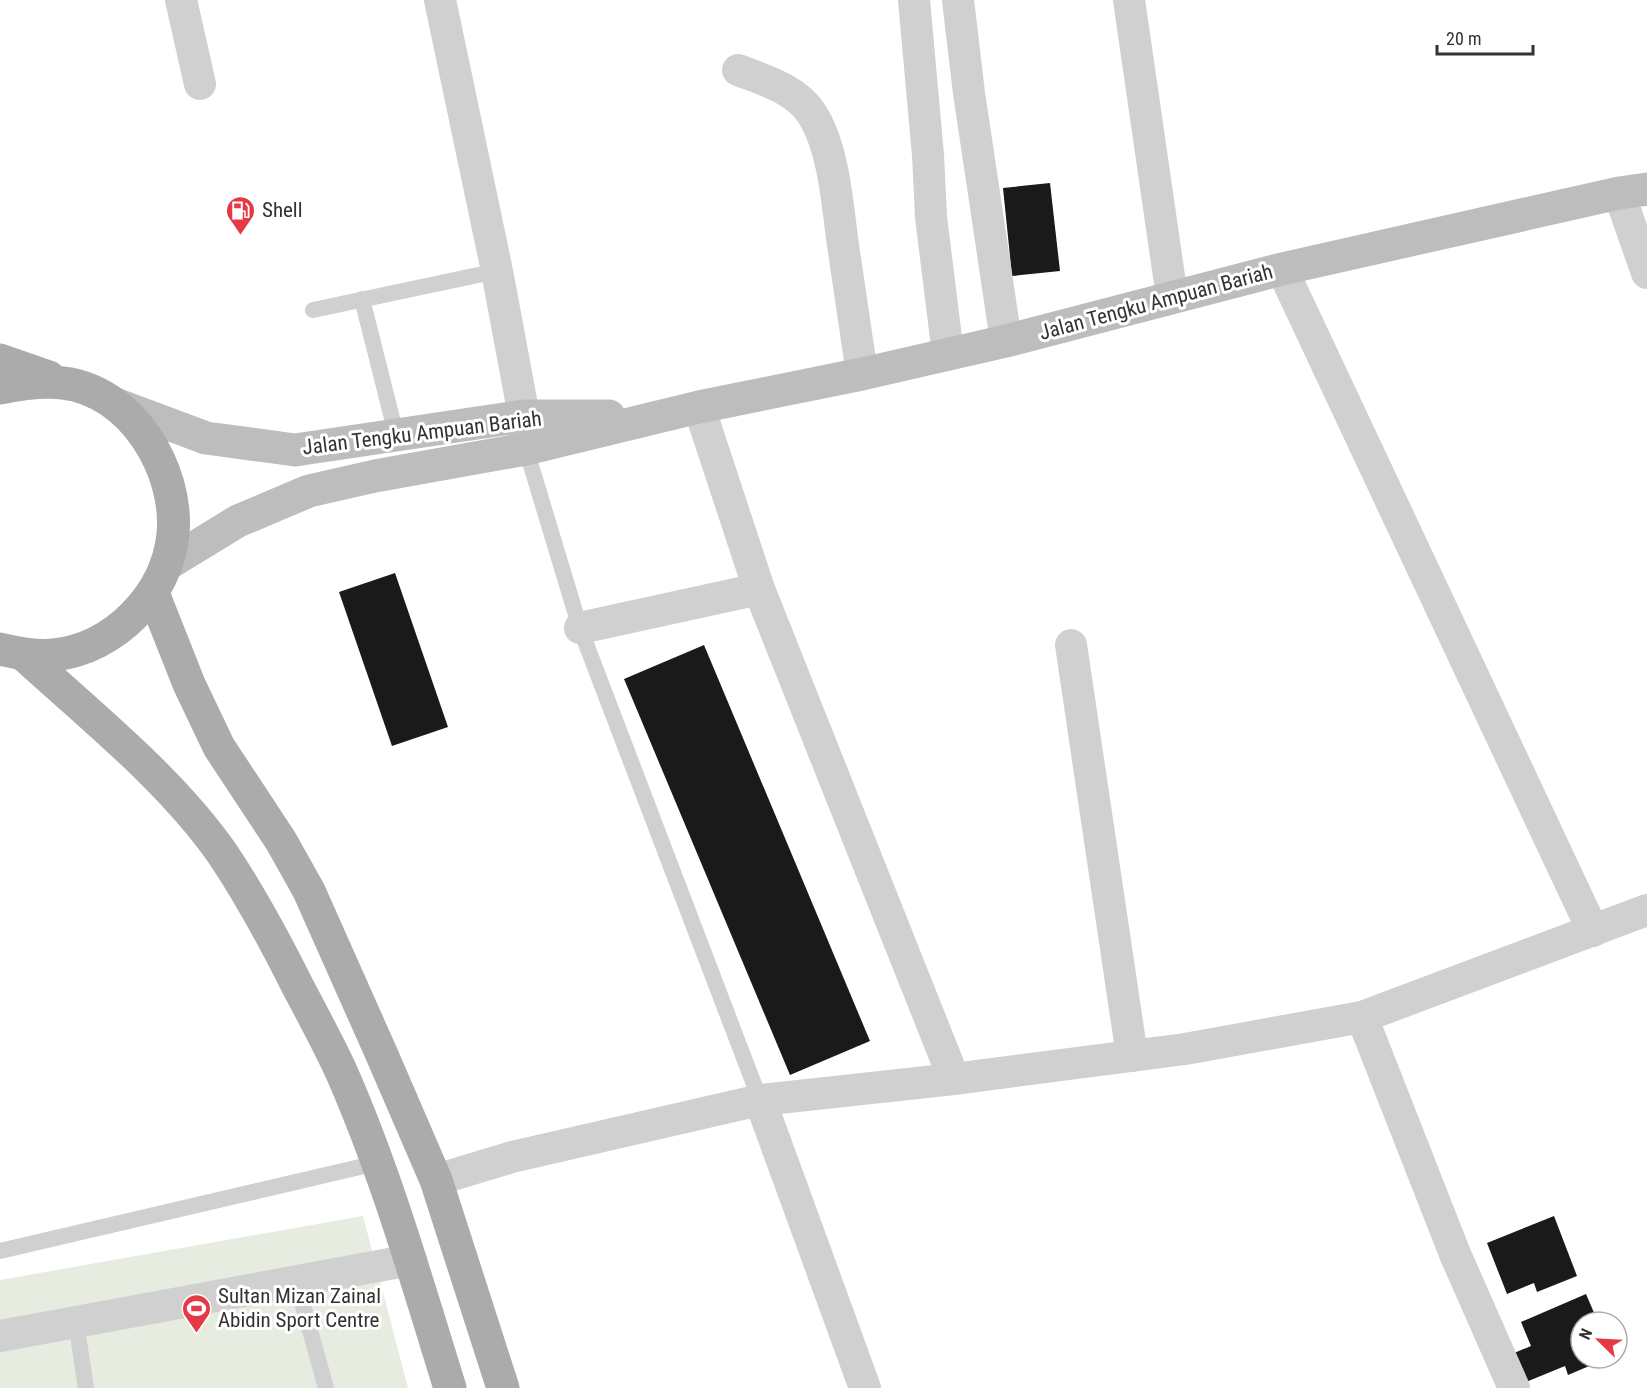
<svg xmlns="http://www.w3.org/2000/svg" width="1647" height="1388" font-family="'Roboto Condensed',sans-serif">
  <rect width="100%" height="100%" fill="#fff"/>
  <path fill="#e6ecdf" d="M363,1216L408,1388H0V1280Z"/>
  <g fill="#1a1a1a">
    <path d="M1050,183L1060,271L1012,276L1003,188Z"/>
    <path d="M395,573L448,727L392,746L339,592Z"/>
    <path d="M704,645L870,1041L790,1075L624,679Z"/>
    <path d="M1554,1216L1577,1276L1537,1292L1534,1283L1507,1294L1487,1243Z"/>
    <path d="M1586,1294L1598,1322H1581V1358H1608L1568,1375L1565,1366L1526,1382L1514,1353L1531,1346L1521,1322Z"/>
  </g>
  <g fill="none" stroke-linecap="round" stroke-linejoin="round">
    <g stroke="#d0d0d0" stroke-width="16">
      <path d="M362,299L396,434"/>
      <path d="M313,310L497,271"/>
      <path d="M526,449L580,628L760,1100"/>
      <path d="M0,1251L377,1163"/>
      <path d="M296,1280L326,1388"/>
      <path d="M76,1322L86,1388"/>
    </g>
    <g stroke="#d0d0d0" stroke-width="32">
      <path d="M181,0L200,84"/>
      <path d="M440,0L497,271L524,416L525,441"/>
      <path d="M914,0L928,155L931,217L948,354"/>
      <path d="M958,0L969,93L1006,341"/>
      <path d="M1129,0L1172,297"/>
      <path d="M738,70C764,80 796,89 812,114C833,147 837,199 842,238C849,283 855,329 862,374"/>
      <path d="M1619,193L1647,273"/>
      <path d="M1282,269L1593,931"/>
      <path d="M699,407L759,589L954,1079"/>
      <path d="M580,628L759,589"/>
      <path d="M1071,645L1132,1056"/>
      <path d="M1362,1017L1455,1254L1514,1388"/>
      <path d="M760,1100L865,1388"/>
      <path d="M436,1180L512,1157L760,1100L954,1079L1185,1049L1362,1017L1647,910"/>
      <path d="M0,1336L411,1260"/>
    </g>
    <g stroke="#bdbdbd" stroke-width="33">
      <path d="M115,404L206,438L295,450L524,416H609"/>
      <path d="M166,565L238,521L309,491L375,476L526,449L699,407L862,374L1006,341L1282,269L1619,193L1647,189"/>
    </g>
    <g stroke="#ababab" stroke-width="33">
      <path d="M0,360L49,377"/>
      <path d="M0,388C20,384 43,381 63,383C132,391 179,470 173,534C167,595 115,648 54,655C36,657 18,653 0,649"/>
      <path d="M153,593L189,684L219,747L281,841L309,891L382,1055L436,1180L503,1388"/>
      <path d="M24,655C91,716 170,779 222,853C251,896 275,941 298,987C313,1015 328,1043 341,1071C386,1173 417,1282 450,1388"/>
    </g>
  </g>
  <defs>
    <symbol id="fuel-pin" viewBox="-11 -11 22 30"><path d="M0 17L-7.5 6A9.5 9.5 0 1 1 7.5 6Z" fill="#e63946" stroke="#fff"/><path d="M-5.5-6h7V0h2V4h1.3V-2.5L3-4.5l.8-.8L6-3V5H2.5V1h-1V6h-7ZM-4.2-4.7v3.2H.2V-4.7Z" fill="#fff"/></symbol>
    <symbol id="stadium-pin" viewBox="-11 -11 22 30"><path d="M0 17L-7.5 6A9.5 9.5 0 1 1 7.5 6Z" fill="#e63946" stroke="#fff"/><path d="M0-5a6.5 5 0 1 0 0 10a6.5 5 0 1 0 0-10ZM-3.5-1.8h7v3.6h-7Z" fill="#fff"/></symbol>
  </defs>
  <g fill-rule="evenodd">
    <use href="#fuel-pin" x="224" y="194" width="33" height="45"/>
    <use href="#stadium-pin" x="180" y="1292" width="33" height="45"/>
  </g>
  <g text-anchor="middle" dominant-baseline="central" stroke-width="6" stroke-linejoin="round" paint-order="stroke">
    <g font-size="21" fill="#333" stroke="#fff" text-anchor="start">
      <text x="262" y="210">Shell</text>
      <text x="218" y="1296">Sultan Mizan Zainal<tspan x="218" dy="24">Abidin Sport Centre</tspan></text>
    </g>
    <g font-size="21" fill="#333" stroke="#fff">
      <text transform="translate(1156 302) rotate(-15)">Jalan Tengku Ampuan Bariah</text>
      <text transform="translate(422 433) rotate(-7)">Jalan Tengku Ampuan Bariah</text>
    </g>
  </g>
  <g transform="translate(1599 1340) rotate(294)"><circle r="28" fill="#ffffff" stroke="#adadad" stroke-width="1.5"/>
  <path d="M0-4.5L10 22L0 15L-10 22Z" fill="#e63946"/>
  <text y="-9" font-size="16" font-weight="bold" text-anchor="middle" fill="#333333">N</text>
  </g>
  <path d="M1437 45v9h96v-9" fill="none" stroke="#333333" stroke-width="3"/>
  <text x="1446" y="45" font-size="18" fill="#333333" stroke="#ffffff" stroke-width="4.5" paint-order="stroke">20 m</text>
</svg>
